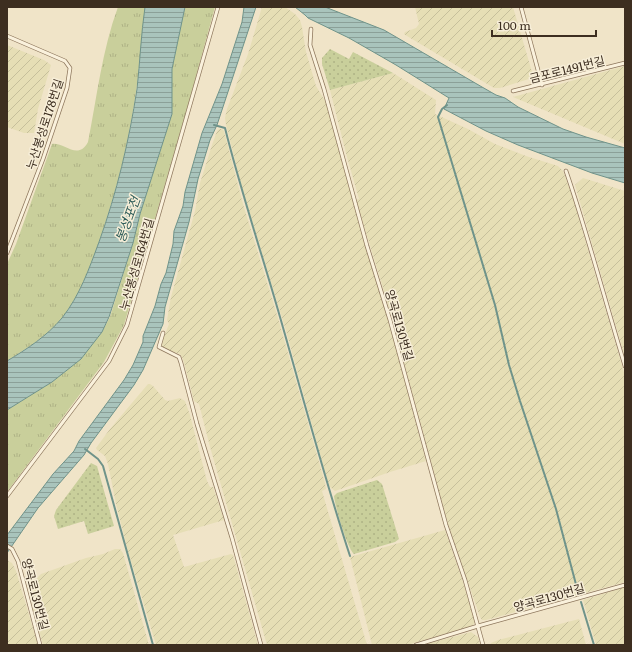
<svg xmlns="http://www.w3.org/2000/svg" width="632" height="652" font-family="Literata,'Noto Sans KR',serif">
  <defs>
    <pattern id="farmland-furrows" width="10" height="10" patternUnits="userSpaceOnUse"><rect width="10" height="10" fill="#e6deb5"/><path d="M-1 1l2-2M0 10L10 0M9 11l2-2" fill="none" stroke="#c6bf9b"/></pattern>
    <pattern id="grass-tufts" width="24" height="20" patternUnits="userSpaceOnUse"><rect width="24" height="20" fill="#c9cf9b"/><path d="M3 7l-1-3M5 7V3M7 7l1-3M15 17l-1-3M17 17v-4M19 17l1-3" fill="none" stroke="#aeb285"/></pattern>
    <pattern id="garden-dots" width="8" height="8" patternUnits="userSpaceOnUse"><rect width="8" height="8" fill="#c9cf9b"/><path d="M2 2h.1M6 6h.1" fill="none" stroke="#aeb285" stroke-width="1.8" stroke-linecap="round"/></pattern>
    <pattern id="water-rules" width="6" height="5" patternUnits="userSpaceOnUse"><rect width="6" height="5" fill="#a9c4bc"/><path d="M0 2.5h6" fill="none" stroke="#8ba098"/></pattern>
  </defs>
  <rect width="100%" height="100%" fill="#f0e4c8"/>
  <g fill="url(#farmland-furrows)">
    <path d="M262,7H285L295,14L300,20L302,27L306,52L316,86L327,104L365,244L388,318L426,461L390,472L335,491L330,487L328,483L286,331L242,188L226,125L225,118L227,109L248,54Z"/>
    <path d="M415,7H513L532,72V78L500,88H494L407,36L404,34L405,32L416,28L419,24Z"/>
    <path d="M7,45L44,60L51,65L38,109L34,133H24L7,127Z"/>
    <path d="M625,66V144L513,97Z"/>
    <path d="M393,73L436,100L435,114L468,129L495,144L526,156L558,166L563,171L572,195L625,376V582L486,620H482L480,617L448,524L388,304L356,200L359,199L347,157L330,90Z"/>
    <path d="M219,129H222L224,131L243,204L278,318L325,483L326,489L322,491L367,645H267L210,447L199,404L194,401L183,359L180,354L163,348L162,346L163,339L169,324L167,320L171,297L195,211L200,183L212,145L217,131Z"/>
    <path d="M583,178L625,191V357L575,185Z"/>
    <path d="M148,384H150L153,386L165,400L168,401L180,398L185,401L190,415L207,481L210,487H213L224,520L173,535L184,567L231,554L233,555L258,645H156L128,551L116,504L108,464L105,456L97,450L96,448L110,429Z"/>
    <path d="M445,530L463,582L475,622L472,626L407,645H372L350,557Z"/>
    <path d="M115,549H120L123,553L149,645H43L33,609L37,607L30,587L31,584L41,574L86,558L103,554Z"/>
    <path d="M8,561L12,563L16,571L38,645H7Z"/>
    <path d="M625,587V645H596L583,600Z"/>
    <path d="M579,619L586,645H490L491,643L498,640Z"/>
    <path d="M471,632L478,637L480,645H423Z"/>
  </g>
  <g fill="url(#grass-tufts)">
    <path d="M118,7H145C141,43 139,80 132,116C125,159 113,201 99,242C89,269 80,295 62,318C47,336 27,348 7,361V264L16,244L52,144C64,142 78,161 88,142C97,97 102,50 118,7Z"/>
    <path d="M185,7H215L189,102L124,325L104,362L7,492V410L52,382L81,359L102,332L110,317L133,243L140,214L172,114V69Z"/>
  </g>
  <g fill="url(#garden-dots)">
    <path d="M330,49L349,59L353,52L393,73L330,90L322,64V58Z"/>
    <path d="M91,463L97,466L114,526L88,534L84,521L58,529L54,516L56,510Z"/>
    <path d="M377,480L382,484L399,539L395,542L354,554C347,548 335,506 334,496L337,493Z"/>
  </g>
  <g fill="url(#water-rules)" stroke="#6f938a">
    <path d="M145,7H185L172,69V114L140,214L133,243L109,317L102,332L81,359L52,382L7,410V361C27,349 47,336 62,318C80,295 89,269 99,242C117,192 129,141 137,89C140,62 141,34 145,7Z"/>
    <path d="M244,7H256L217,125L210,140L198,179L189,222L165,307L163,324L143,370L134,385L91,443L84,455L38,508L7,553V535L53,474L74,451L79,441L124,380L133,365L143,342V336L155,306L161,284L166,273L173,244L174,231L183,206L185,192L202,133L222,84L242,22Z"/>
    <path d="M295,7H325L384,30L482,87L496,95L505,98L518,107L563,129L586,137L625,148V183L592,173L518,145L486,131L444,109L449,98L396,65L349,38L308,18L305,15Z"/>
  </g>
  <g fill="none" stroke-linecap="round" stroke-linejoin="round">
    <g stroke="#6f938a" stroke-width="2">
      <path d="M447,105L442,109L438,117L495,305L509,365L520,401L556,509L578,592"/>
      <path d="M214,125L225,128C241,192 262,254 280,317C303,397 324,477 350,556"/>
      <path d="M85,449L98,459L103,466L153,645"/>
      <path d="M581,602L594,645"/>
    </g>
    <defs>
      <g id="service">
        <path d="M521,7L542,85"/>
        <path d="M311,29L310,45L324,89L367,246L390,320L446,525L465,580L483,645"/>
        <path d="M7,36L65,61L70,68L67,88L43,159L7,253"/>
        <path d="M513,91L625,63"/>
        <path d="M566,171C588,235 605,301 625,366"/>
        <path d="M163,333L159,347L179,357L181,363L197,424L232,538L261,645"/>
        <path d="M7,496L109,361L127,325L218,7"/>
        <path d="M7,546L12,549L18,561L40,645"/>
        <path d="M416,645L478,626L625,585"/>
      </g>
    </defs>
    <use href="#service" stroke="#8d765c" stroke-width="4.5"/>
    <use href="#service" stroke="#faf1dc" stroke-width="3"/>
  </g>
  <g text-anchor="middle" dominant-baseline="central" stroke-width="3" stroke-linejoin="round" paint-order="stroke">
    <g font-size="12" fill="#3d2e20" stroke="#f7eed8">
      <text transform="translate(567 69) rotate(-14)">금포로1491번길</text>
      <text transform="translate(44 124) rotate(-72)">누산봉성로178번길</text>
      <text transform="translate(136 264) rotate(-74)">누산봉성로164번길</text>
      <text transform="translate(400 325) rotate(74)">양곡로130번길</text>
      <text transform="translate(36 594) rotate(75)">양곡로130번길</text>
      <text transform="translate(549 597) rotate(-16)">양곡로130번길</text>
    </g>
    <g font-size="13" font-style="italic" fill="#2f5d5a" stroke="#f7eed8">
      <text transform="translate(127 219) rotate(-70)">봉성포천</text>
    </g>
  </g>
  <rect width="632" height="652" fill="none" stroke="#3d2e20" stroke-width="16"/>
  <path d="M492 30v6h104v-6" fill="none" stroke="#3d2e20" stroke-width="2"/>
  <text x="498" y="30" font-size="12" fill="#3d2e20" stroke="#f7eed8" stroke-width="3" paint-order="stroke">100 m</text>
</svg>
